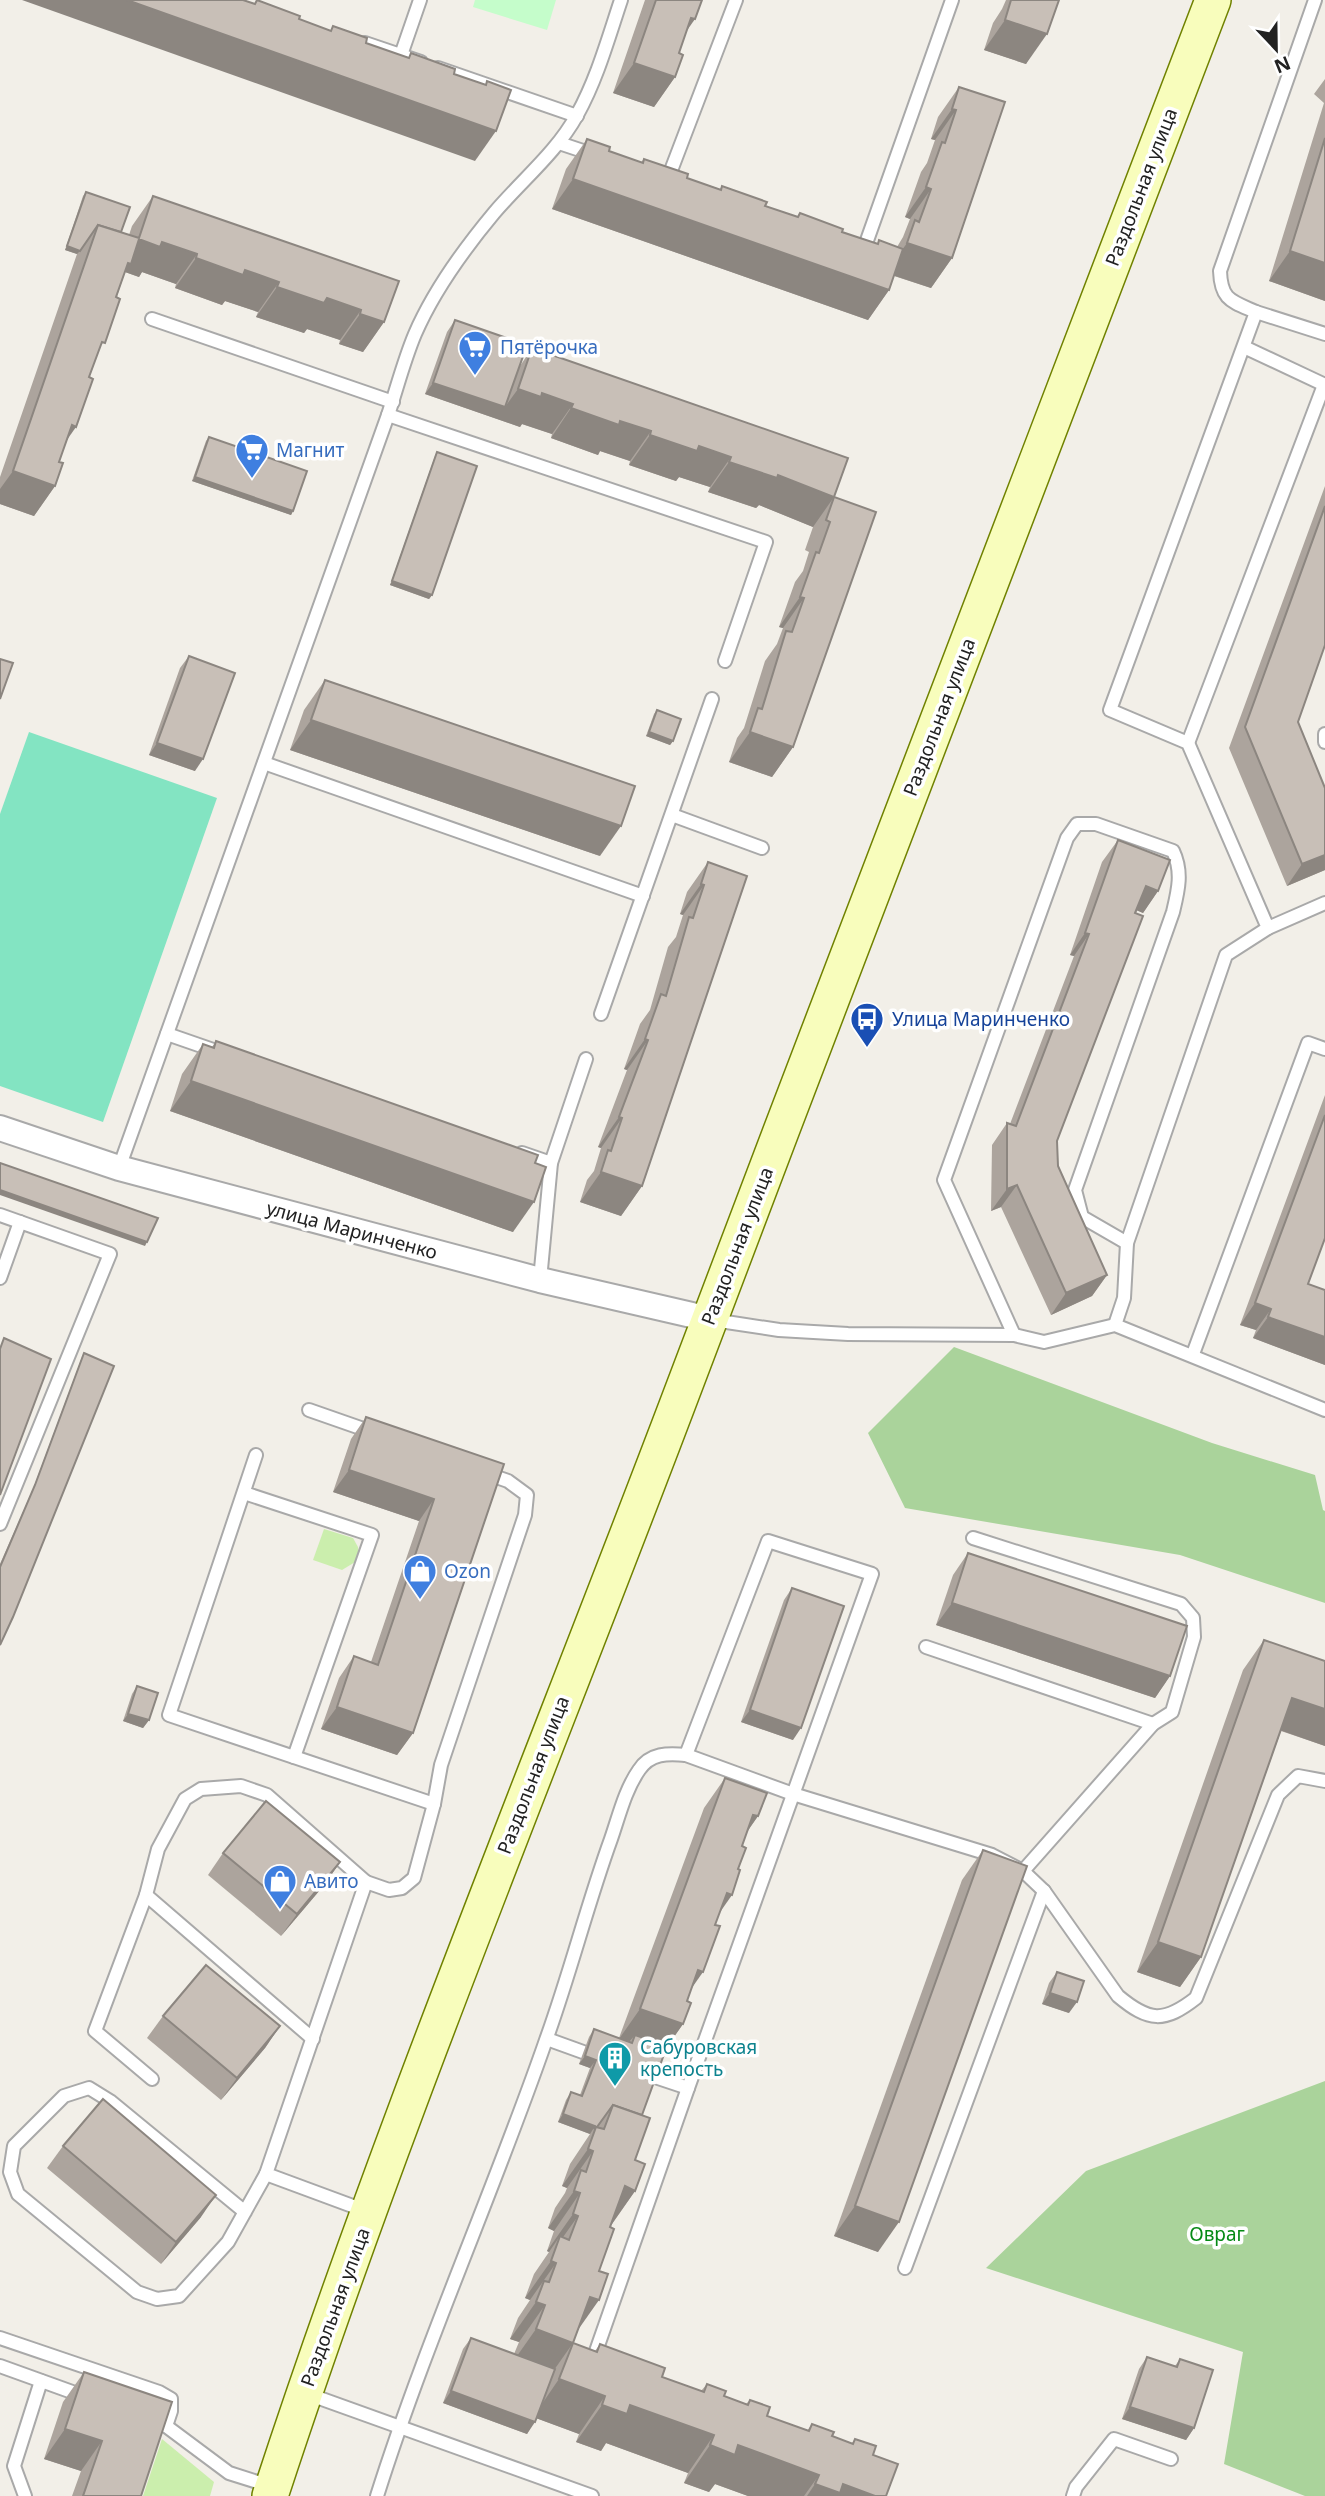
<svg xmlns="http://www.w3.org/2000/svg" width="1325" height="2496" font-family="'Noto Sans',sans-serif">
  <rect width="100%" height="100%" fill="#f2efe8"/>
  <g fill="#cbeead">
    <path d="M324,1529L353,1538L358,1547L360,1559L342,1570L313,1560Z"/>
    <path d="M162,2439L214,2482L210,2496H143Z"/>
  </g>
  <g fill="#aad39b">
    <path d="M954,1347L1212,1443L1315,1475L1323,1510L1325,1511V1603L1180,1555L905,1508L868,1433Z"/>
    <path d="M1325,2081V2496H1305L1224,2464L1243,2352L986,2268L1086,2171Z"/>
  </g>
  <path fill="#c5fdcb" d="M475,0H556L547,30L473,7Z"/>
  <path fill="#83e4c2" d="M29,732L217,798L103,1122L0,1086V814Z"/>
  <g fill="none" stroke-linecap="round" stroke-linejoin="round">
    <defs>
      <g id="lane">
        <path d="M365,43L421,62"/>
        <path d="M401,55L420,0"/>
        <path d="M438,68L577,116"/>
        <path d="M559,143L595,155"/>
        <path d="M667,181L736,0"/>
        <path d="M860,248L864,249L952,0"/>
        <path d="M1256,312L1325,334"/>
        <path d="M152,319L393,402"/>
        <path d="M1244,347L1325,385"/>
        <path d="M388,415L766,542L725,661"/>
        <path d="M1325,734V742"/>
        <path d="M1188,743L1324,385"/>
        <path d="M264,763L643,896"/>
        <path d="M672,815L762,848"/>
        <path d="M1268,928L1325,903"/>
        <path d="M601,1014L712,699"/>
        <path d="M167,1034L216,1051"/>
        <path d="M522,1153L551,1163L540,1280"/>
        <path d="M551,1163L586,1059"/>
        <path d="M119,1168L388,415C397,388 404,360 415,334C434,290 464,249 494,213C522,180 556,153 577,115C597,79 608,39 621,0"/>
        <path d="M0,1215L110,1254L0,1524"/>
        <path d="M0,1278L20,1222"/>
        <path d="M713,1320L779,1330L848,1334L1014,1335L1044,1342L1115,1325L1325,1410"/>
        <path d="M1115,1325L1124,1298L1127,1243L1226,955L1268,928L1188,743L1110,710L1256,312C1231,301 1221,300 1220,271L1315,0"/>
        <path d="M1014,1335L944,1180L1067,838L1077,824H1096L1173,851C1183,872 1178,891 1173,912L1075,1190L1082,1217L1127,1243"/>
        <path d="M1193,1354L1308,1043L1325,1049"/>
        <path d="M309,1410L372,1432"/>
        <path d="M256,1455L169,1715L434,1804"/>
        <path d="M244,1493L372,1535L294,1757"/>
        <path d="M973,1538L1181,1604L1193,1618L1194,1637L1172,1712L1153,1724L1023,1871"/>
        <path d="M926,1647L1153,1724"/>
        <path d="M146,1895L158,1849L185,1799L201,1789L241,1786L267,1795L366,1882"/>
        <path d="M547,2039L583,2052"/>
        <path d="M652,2076L688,2088L872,1574L768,1541L686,1755"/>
        <path d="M152,2079L95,2031L146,1895L313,2039"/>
        <path d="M366,2211L266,2174L366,1882L389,1890L402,1888L414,1878L434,1804L441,1765L525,1515L527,1495L508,1481L485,1473"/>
        <path d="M245,2212L110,2101L89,2088L64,2096L14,2146L10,2172L18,2194L137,2292L157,2299L179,2296L228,2242L266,2174"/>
        <path d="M905,2268L1044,1891"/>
        <path d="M0,2338L159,2392L171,2399V2411L166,2426"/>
        <path d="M594,2357L688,2088"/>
        <path d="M0,2366L86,2397"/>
        <path d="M308,2394L592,2496"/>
        <path d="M149,2420L166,2426L229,2473L270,2486"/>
        <path d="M25,2496L14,2466L41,2381"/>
        <path d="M377,2496C426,2341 493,2193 546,2040C570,1974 587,1905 611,1839C619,1816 625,1790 639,1770C650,1753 668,1753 686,1755L793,1794L992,1855L1023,1871L1044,1891L1118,1996C1149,2022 1164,2023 1196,1998L1278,1795L1298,1776L1325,1781"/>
        <path d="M1073,2496L1076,2487L1114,2439L1171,2459"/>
      </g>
      <path id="street" d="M0,1128L119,1168L540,1280L709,1319"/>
      <path id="secondary" d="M270,2496C391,2126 540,1767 678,1403C855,935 1034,468 1213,0"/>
    </defs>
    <use href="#lane" stroke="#a9a9a9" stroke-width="16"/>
    <use href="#street" stroke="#a9a9a9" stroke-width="28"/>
    <use href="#secondary" stroke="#708200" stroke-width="38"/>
    <use href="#lane" stroke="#fff" stroke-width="12"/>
    <use href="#street" stroke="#fff" stroke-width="24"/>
    <use href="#secondary" stroke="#f8fdbc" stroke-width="35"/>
  </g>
  <g fill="#aca49d">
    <path d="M645,0H702L686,32L679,53L675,77L654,107L613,93Z"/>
    <path d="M1006,0H1059L1026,64L984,50L993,23L1002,9Z"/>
    <path d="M1325,79V301L1269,281L1324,103L1314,94Z"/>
    <path d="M959,87L952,258L931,288L894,276L889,290L868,320L552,209L566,169L587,139L609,151L641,162L644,159L687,178L720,189L722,186L765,206L797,217L800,213L842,232L877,244L879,240L897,247L903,237L910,219L905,217L921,172L927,163L935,140L931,139L938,117Z"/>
    <path d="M86,192L121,232L129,235L132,226L153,196L384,322L363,352L339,344L340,340L307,329L304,333L256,317L258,312L225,301L222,305L175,288L176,284L142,272L139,277L125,272L98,353L59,462L55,486L34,516L0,504V477L77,254L65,250L83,196Z"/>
    <path d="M455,320L520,366L532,348L834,497L793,747L772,777L729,762L737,738L744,728L765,661L777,644L783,628L779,627L795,582L803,571L809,552L805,550L813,527L759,505L756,508L708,492L710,487L679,477L676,481L629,465L630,461L600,451L598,455L551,438L552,434L522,424L520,427L425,394L447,332Z"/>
    <path d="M209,437L293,511L291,515L192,481L206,441Z"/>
    <path d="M437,452L432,595L429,599L390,585L435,456Z"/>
    <path d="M1325,486V645L1298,722L1325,870L1287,886L1229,748Z"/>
    <path d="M189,656L195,771L149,755L180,668Z"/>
    <path d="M325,680L600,856L290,750L304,710Z"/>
    <path d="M657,710L673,741L670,745L646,736L654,714Z"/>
    <path d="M1118,840L1158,891L1143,913L1137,910L1057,1141L1058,1166L1107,1275L1092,1296L1051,1315L1001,1207L991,1211L992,1145L1007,1123L1010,1124L1074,956L1070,955L1102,862Z"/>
    <path d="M708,862L642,1186L621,1216L580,1202L587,1180L594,1171L601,1148L598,1147L627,1070L624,1069L640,1024L650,1010L668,947L676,937L683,915L680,914L687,892Z"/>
    <path d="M216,1041L535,1163L513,1232L170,1111L182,1074L203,1044L212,1047Z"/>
    <path d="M1325,1095V1238L1308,1284L1325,1290V1365L1253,1338L1256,1330L1240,1325Z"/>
    <path d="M84,1353L0,1645V1564L33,1489L82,1357Z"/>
    <path d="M366,1417L504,1464L413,1733L397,1755L321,1729L339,1678L354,1656L371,1662L419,1521L333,1492L351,1439Z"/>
    <path d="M968,1553L1170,1676L1155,1698L936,1625L953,1575Z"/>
    <path d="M792,1588L793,1740L741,1722L784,1600Z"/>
    <path d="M1264,1640L1325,1661V1746L1281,1731L1201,1957L1180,1987L1137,1972L1243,1670Z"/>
    <path d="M137,1686L149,1720L143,1728L123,1721L132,1694Z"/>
    <path d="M725,1778L758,1816L747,1832L720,1911L687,2001L683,2024L667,2047L642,2115L635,2160V2191L610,2227L573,2343L595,2351L600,2344L662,2377L701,2391L707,2384L724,2396L746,2404L750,2400L767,2416L807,2431L812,2424L832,2436L852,2443L855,2439L873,2455L886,2496H748L715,2484L709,2492L684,2483L688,2473L606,2443L601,2451L576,2442L579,2434L536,2418L527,2434L443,2403L463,2349L471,2338L514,2354L519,2342L510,2339L518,2318L530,2300L525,2298L534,2274L549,2252L547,2251L554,2231L548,2228L555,2208L565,2193L567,2188L562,2186L570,2164L590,2134L558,2122L566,2100L571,2092L580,2095L590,2068L579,2064L589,2037L594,2029L619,2038L704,1808Z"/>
    <path d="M983,1850L878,2252L834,2236L962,1880Z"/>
    <path d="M223,1853L340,1862L325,1884L281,1936L208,1875Z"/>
    <path d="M1057,1972L1069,2013L1042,2004L1049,1983Z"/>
    <path d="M163,2016L280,2026L265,2048L221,2100L147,2038Z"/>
    <path d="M63,2146L201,2217L161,2264L47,2168Z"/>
    <path d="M1147,2357L1175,2366L1180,2359L1194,2428L1186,2440L1122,2419L1139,2369Z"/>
    <path d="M84,2372L141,2496H72L81,2471L44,2459L63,2402Z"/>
  </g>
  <g fill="#8c8680">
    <path d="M22,0H127L496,131L475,161Z"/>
    <path d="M691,18L695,19L674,49Z"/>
    <path d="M1005,20L1047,34L1026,64L984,50Z"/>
    <path d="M634,63L675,77L654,107L613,93Z"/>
    <path d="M952,109L956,110L935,140L931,139Z"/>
    <path d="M573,179L889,290L868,320L552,209Z"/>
    <path d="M926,187L931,189L910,219L905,217Z"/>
    <path d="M139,239L162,242L197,254L176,284L142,272L139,277L125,272L110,294Z"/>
    <path d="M907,243L952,258L931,288L886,273Z"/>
    <path d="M67,246L80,251L77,254L65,250Z"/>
    <path d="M1290,251L1325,263V301L1269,281Z"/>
    <path d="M196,258L245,270L279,282L258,312L225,301L222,305L175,288Z"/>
    <path d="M277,287L327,298L361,310L340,340L307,329L304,333L256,317Z"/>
    <path d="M360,314L384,322L363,352L339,344Z"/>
    <path d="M433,383L505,407L518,389L542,393L573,404L552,434L522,424L520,427L425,394Z"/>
    <path d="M571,408L620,421L651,431L630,461L600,451L598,455L551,438Z"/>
    <path d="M72,425L76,427L55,457Z"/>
    <path d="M650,435L699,446L731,457L710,487L679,477L676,481L629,465Z"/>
    <path d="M729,462L778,475L834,497L813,527L759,505L756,508L708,492Z"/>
    <path d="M13,471L55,486L34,516L0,504V489Z"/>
    <path d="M195,477L293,511L291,515L192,481Z"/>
    <path d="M392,581L432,595L429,599L390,585Z"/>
    <path d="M800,597L804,598L783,628L779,627Z"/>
    <path d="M311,720L621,826L600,856L290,750Z"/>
    <path d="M649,732L673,741L670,745L646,736Z"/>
    <path d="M750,732L793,747L772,777L729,762Z"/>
    <path d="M157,743L203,759L195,771L149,755Z"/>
    <path d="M1325,855V870L1287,886L1302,864Z"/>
    <path d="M701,884L704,885L683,915L680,914Z"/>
    <path d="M1146,886L1158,891L1143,913L1131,908Z"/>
    <path d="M1085,933L1089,934L1074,956L1070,955Z"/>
    <path d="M645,1039L648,1040L627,1070L624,1069Z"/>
    <path d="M191,1081L534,1202L513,1232L170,1111Z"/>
    <path d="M619,1117L622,1118L601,1148L598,1147Z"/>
    <path d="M601,1172L642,1186L621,1216L580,1202Z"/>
    <path d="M1017,1185L1001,1207L991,1211L1007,1189Z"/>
    <path d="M0,1190L147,1242L145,1246L0,1195Z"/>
    <path d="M1107,1275L1092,1296L1051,1315L1066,1293Z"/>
    <path d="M1255,1303L1271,1309L1256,1330L1240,1325Z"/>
    <path d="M1268,1317L1325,1337V1365L1253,1338Z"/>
    <path d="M349,1470L434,1499L419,1521L333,1492Z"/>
    <path d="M952,1603L1170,1676L1155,1698L936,1625Z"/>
    <path d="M1292,1698L1325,1709V1746L1271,1727Z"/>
    <path d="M337,1707L413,1733L397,1755L321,1729Z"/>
    <path d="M750,1710L801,1728L793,1740L741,1722Z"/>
    <path d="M128,1714L149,1720L143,1728L123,1721Z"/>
    <path d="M753,1815L758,1816L737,1846Z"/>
    <path d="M340,1862L325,1884L281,1936L297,1914Z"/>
    <path d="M727,1893L732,1895L711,1925Z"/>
    <path d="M1158,1942L1201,1957L1180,1987L1137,1972Z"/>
    <path d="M698,1970L703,1972L682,2002Z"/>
    <path d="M1050,1993L1077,2002L1069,2013L1042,2004Z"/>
    <path d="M640,2009L683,2024L662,2054L635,2035L629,2042L619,2039Z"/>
    <path d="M280,2026L265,2048L221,2100L237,2078Z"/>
    <path d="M585,2056L596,2060L590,2068L579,2064Z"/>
    <path d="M563,2114L595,2126L590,2134L558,2122Z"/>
    <path d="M588,2149L593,2151L567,2188L562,2186Z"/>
    <path d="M625,2186L635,2191L609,2228Z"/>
    <path d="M574,2191L580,2193L554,2231L548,2228Z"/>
    <path d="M216,2195L201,2217L161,2264L176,2242Z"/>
    <path d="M855,2206L899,2222L878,2252L834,2236Z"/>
    <path d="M573,2214L578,2216L556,2247L560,2236L549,2252L547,2251Z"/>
    <path d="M551,2261L556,2263L530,2300L525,2298Z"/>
    <path d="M590,2297L599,2300L573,2337Z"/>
    <path d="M536,2302L545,2305L519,2342L510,2339Z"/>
    <path d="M536,2329L573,2343L547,2380L510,2366Z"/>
    <path d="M559,2379L605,2396L579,2434L533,2417Z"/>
    <path d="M451,2391L535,2422L527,2434L443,2403Z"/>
    <path d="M602,2405H630L714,2435L688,2473L606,2443L601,2451L576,2442Z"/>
    <path d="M1130,2407L1194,2428L1186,2440L1122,2419Z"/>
    <path d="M65,2429L102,2441L81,2471L44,2459Z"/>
    <path d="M710,2445H738L819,2475L804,2496H748L715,2484L709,2492L684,2483Z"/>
    <path d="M815,2484H843L875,2496H807Z"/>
  </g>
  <g fill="#c8bfb7" stroke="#8c8680" stroke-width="2">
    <path d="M127,0H243L255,4L257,0L300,16L299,19L331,31L333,26L367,38L366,43L409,58L411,53L455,69L454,74L486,85L487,81L511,90L496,131Z"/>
    <path d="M656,0H702L695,19L691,18L679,53L683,55L675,77L634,63Z"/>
    <path d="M1011,0H1059L1047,34L1005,20Z"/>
    <path d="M959,87L1005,102L952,258L907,243L915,220L919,222L931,189L926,187L942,142L945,143L956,110L952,109Z"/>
    <path d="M1325,138V263L1290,251Z"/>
    <path d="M587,139L610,147L609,151L643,163L644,159L688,174L687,178L721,190L722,186L767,202L765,206L798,217L800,213L843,229L842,232L878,244L879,240L903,249L889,290L573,179Z"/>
    <path d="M86,192L130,207L121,232L98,225L80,251L67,246Z"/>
    <path d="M153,196L399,281L384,322L360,314L361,310L327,298L324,303L277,287L279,282L245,270L243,275L196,258L197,254L162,242L160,247L139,239L131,264L128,263L116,297L120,299L105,343L102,342L89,377L93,379L76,427L72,425L59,462L63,463L55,486L13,471L98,225L139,238Z"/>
    <path d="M455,320L527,345L505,407L433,383Z"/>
    <path d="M532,348L848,458L834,497L876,512L793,747L750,732L758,708L762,709L786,631L792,632L804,598L800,597L816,552L819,553L830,522L826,520L834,497L778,475L777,478L729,462L731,457L699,446L697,451L650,435L651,431L620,421L619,425L571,408L573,404L542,393L541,397L518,389Z"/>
    <path d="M209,437L307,471L293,511L195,477Z"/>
    <path d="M437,452L477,466L432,595L392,581Z"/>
    <path d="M1325,506V645L1298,722L1325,788V855L1302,864L1245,727Z"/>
    <path d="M189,656L235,673L203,759L157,743Z"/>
    <path d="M0,659L13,663L0,699Z"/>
    <path d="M325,680L635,786L621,826L311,720Z"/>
    <path d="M657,710L681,719L673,741L649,732Z"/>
    <path d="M1118,840L1170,860L1158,891L1146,886L1135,913L1143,916L1057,1141L1058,1166L1107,1275L1066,1293L1017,1185L1007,1189V1123L1016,1126L1089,934L1085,933Z"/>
    <path d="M708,862L747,876L642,1186L601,1172L608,1150L611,1151L622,1118L619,1117L648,1040L645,1039L661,994L666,996L689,917L693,918L704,885L701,884Z"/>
    <path d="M216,1041L538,1155L535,1163L546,1167L534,1202L191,1081L203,1044L214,1048Z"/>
    <path d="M1325,1115V1238L1308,1284L1325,1290V1337L1268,1317L1271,1309L1255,1303Z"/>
    <path d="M0,1163L158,1218L147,1242L0,1190Z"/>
    <path d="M4,1338L51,1359L0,1495V1349Z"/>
    <path d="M84,1353L114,1366L13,1617L0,1645V1567L35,1485Z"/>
    <path d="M366,1417L504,1464L413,1733L337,1707L354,1656L378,1665L434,1499L349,1470Z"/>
    <path d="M968,1553L1187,1626L1170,1676L952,1603Z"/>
    <path d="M792,1588L844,1606L801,1728L750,1710Z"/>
    <path d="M1264,1640L1325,1661V1709L1292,1698L1201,1957L1158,1942Z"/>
    <path d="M137,1686L158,1693L149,1720L128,1714Z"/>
    <path d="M725,1778L767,1793L758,1816L753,1815L742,1846L746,1848L738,1869L740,1870L732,1895L727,1893L715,1925L720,1926L703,1972L698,1970L687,2001L691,2003L683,2024L640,2009Z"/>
    <path d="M266,1801L340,1862L297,1914L223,1853Z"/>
    <path d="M983,1850L1027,1866L899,2222L855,2206Z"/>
    <path d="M206,1965L280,2026L237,2078L163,2016Z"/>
    <path d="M1057,1972L1084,1981L1077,2002L1050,1993Z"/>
    <path d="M594,2029L632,2043L635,2035L667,2046L642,2115L613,2105L597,2127H596L594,2129L595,2126L563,2114L571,2092L582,2096L596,2060L585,2056Z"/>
    <path d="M103,2099L216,2195L176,2242L63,2146Z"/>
    <path d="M613,2105L650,2118L635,2160L645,2164L635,2191L625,2186L610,2227L614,2229L599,2271L608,2274L599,2300L590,2297L573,2343L597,2352L600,2344L665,2368L662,2377L704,2392L707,2384L726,2391L724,2396L748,2405L750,2400L770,2407L767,2416L809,2431L812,2424L834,2432L832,2436L853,2444L855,2439L876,2446L873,2455L898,2464L886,2496H875L843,2484L840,2493L815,2484L819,2475L738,2445L735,2455L710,2445L714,2435L630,2405L627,2414L602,2405L605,2396L559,2379L573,2343L536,2329L545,2305L536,2302L544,2281L549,2282L556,2263L551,2261L560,2236L569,2240L578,2216L573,2214L580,2193L574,2191L581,2170L586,2172L593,2151L588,2149L596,2127L604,2129Z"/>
    <path d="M471,2338L555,2369L535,2422L451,2391Z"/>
    <path d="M1147,2357L1177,2367L1180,2359L1213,2370L1194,2428L1130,2407Z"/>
    <path d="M84,2372L172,2402L141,2496H83L102,2441L65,2429Z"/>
  </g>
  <defs>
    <symbol id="supermarket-pin" viewBox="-11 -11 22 30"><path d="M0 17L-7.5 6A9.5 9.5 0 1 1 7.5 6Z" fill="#3f7fe0" stroke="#fff"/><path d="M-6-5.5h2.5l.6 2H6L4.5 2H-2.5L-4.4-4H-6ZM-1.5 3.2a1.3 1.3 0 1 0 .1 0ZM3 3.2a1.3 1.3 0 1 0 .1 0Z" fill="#fff"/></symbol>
    <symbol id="bus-pin" viewBox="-11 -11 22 30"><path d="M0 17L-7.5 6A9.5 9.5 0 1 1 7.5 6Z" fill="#1a4fb4" stroke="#fff"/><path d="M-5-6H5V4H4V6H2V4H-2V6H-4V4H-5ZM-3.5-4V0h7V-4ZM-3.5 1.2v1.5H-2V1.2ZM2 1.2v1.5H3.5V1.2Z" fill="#fff"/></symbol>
    <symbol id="shop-pin" viewBox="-11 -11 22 30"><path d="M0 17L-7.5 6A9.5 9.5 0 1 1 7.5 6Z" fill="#3f7fe0" stroke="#fff"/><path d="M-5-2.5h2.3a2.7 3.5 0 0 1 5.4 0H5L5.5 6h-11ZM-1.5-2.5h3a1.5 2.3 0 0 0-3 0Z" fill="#fff"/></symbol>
    <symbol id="building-pin" viewBox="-11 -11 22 30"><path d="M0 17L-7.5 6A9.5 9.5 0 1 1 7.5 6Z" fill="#0f9aa8" stroke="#fff"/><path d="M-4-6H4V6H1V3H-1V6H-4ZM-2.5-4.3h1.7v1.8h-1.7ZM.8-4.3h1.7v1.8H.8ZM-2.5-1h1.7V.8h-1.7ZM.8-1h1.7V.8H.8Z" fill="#fff"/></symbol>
  </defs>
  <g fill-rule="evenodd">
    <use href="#supermarket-pin" x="456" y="328" width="38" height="52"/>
    <use href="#supermarket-pin" x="233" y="431" width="38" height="52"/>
    <use href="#bus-pin" x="848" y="1000" width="38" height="52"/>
    <use href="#shop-pin" x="401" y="1552" width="38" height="52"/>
    <use href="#shop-pin" x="261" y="1862" width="38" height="52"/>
    <use href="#building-pin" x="596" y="2039" width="38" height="52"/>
  </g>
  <g text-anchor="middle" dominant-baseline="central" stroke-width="7" stroke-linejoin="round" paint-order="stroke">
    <g font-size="19" fill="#222" stroke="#fff">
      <text transform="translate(1141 187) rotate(-69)">Раздольная улица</text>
      <text transform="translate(939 717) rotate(-69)">Раздольная улица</text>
      <text transform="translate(352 1230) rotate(15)">улица Маринченко</text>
      <text transform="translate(737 1246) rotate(-69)">Раздольная улица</text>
      <text transform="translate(533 1775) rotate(-69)">Раздольная улица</text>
      <text transform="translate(335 2307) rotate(-70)">Раздольная улица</text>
    </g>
    <g font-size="19" fill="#366cbe" stroke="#fff" text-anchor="start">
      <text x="500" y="347">Пятёрочка</text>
      <text x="276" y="450">Магнит</text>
      <text x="444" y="1571">Ozon</text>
      <text x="304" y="1881">Авито</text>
    </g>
    <g font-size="19" fill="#164399" stroke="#fff" text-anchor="start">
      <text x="892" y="1019">Улица Маринченко</text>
    </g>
    <g font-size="19" fill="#0d838f" stroke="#fff" text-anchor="start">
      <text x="640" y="2047">Сабуровская<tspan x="640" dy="22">крепость</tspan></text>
    </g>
    <g font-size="19" fill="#068a15" stroke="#fff">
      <text x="1217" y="2234">Овраг</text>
    </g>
  </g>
  <g transform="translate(1276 49) rotate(158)" stroke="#ffffff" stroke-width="5" paint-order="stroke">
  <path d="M0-5L12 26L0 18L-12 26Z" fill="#222222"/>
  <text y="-10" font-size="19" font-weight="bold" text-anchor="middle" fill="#222222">N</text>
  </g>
</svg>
